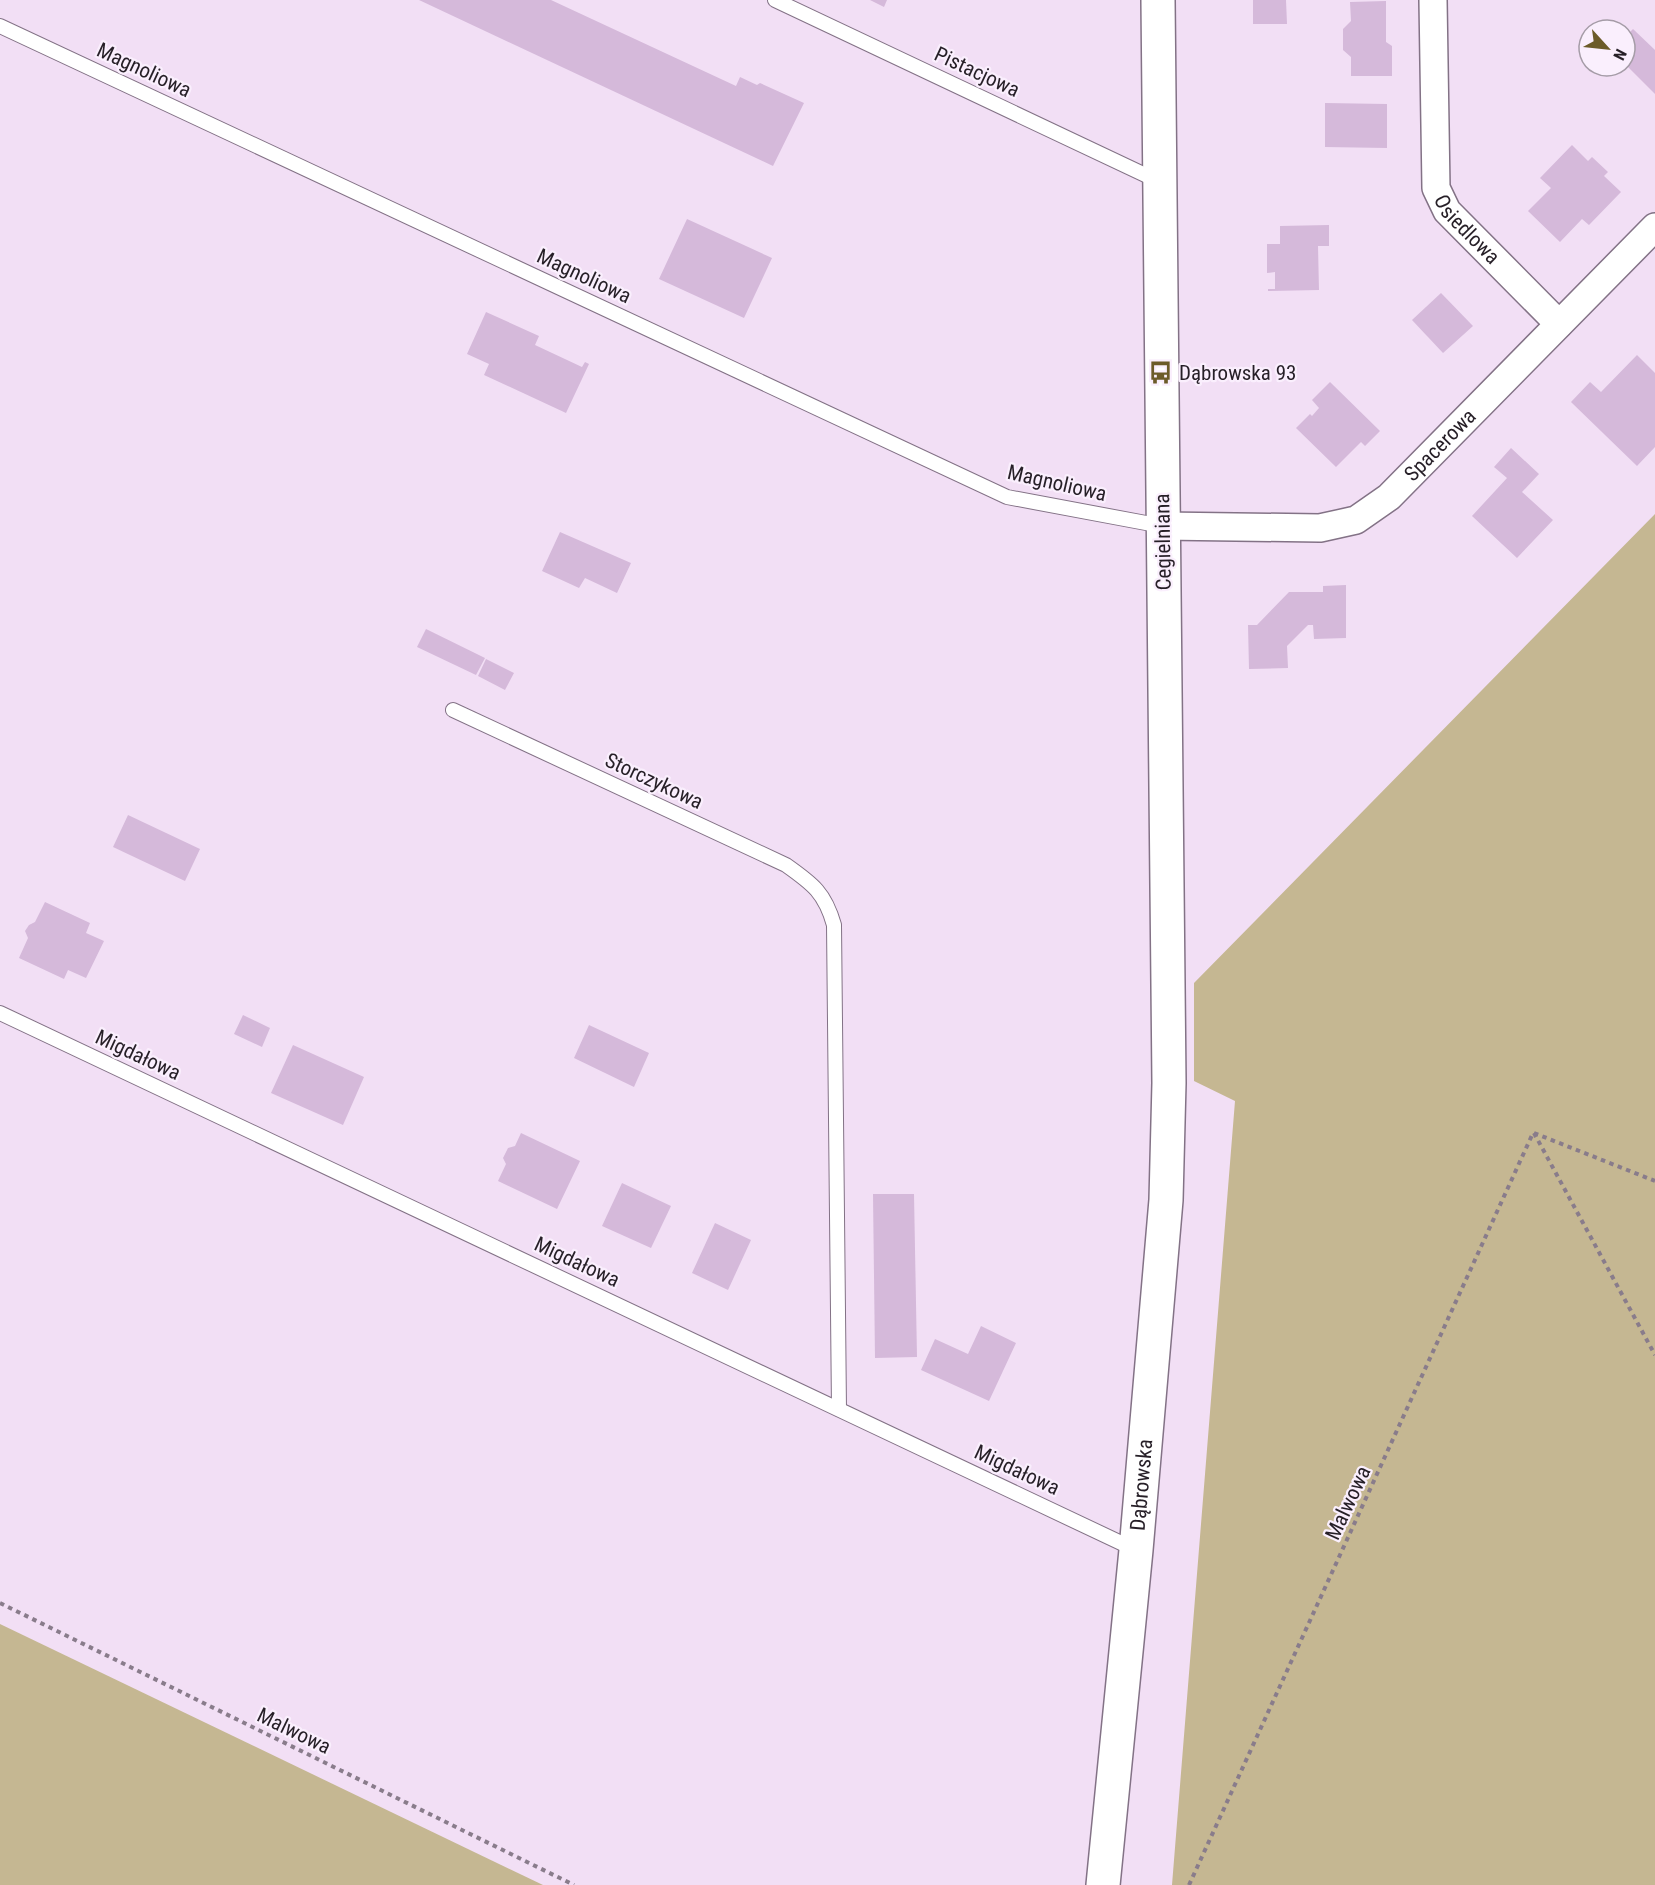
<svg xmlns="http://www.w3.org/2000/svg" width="1655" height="1885" font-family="'Roboto Condensed',sans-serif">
  <rect width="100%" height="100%" fill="#f2dff5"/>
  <g fill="#c5b792">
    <path d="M1655,514V1885H1172L1235,1101L1194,1081V983Z"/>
    <path d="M0,1624L543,1885H0Z"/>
  </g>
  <g fill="#d5b9da">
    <path d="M419,0H551L736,86L740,77L757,85L760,83L804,103L773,166Z"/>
    <path d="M870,0H887L884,7Z"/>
    <path d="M1253,0H1286L1287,24H1253Z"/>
    <path d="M1386,1V42L1392,46V76H1351V57L1343,50V29L1351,21L1350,2Z"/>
    <path d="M1633,29L1655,50V94L1625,64V37Z"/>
    <path d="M1325,103L1387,104V148L1325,147Z"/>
    <path d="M1572,145L1588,161L1592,157L1608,172L1604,176L1621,192L1589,225L1582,219L1560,242L1528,211L1551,188L1540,178Z"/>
    <path d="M687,219L772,258L744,318L659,279Z"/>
    <path d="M1329,225V246H1318L1319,290L1268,291V289H1275V272L1267,273V244H1280V226Z"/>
    <path d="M1441,293L1473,326L1443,353L1412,320Z"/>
    <path d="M486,312L539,336L535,345L582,367L585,362L589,364L566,413L484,375L489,364L467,354Z"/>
    <path d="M1637,355L1655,373V447L1637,466L1571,402L1590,382L1601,392Z"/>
    <path d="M1330,382L1380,431L1365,446L1361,442L1336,467L1296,428L1310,414L1312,416L1319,408L1312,400Z"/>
    <path d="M1511,448L1539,474L1522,492L1553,520L1517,558L1472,516L1507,478L1494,467Z"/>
    <path d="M560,532L631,563L617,593L585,578L579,588L542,571Z"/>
    <path d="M1346,585V638L1314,639L1313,625H1308L1287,646L1288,668L1249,669L1248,625H1257L1289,592H1323V586Z"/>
    <path d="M426,629L485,658L476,675L417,647Z"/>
    <path d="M486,659L514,673L505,690L478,676Z"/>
    <path d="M128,815L200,849L185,881L113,847Z"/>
    <path d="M45,902L90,923L86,933L104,941L86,978L68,970L64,979L19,958L28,938L25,931L29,925L35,922Z"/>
    <path d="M243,1015L270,1028L262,1047L234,1034Z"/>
    <path d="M589,1025L649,1053L634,1087L574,1058Z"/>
    <path d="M293,1045L364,1077L343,1125L271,1093Z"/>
    <path d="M521,1133L580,1161L557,1209L498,1181L506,1164L503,1158L508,1148L515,1146Z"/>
    <path d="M622,1183L671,1206L651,1248L602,1226Z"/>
    <path d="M873,1194H914L917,1357L875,1358Z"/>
    <path d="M715,1223L751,1240L728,1290L692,1273Z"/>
    <path d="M981,1326L1016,1343L989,1401L921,1370L935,1339L968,1354Z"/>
  </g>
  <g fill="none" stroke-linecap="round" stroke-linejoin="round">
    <defs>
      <g id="service">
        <path d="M775,0L1158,181"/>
        <path d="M0,26L1007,497L1162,526"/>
        <path d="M453,710L786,865C813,884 825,893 834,925L839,1409"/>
        <path d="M0,1013L1136,1550"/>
      </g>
      <g id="minor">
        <path id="s1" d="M1433,0L1436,188L1447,211L1559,324"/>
        <path id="s2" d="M1162,526L1320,528L1356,520L1389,497L1655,227"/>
      </g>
      <g id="tertiary">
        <path id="s3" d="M1103,1885L1136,1550L1166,1200L1169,1083L1158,0"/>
      </g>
    </defs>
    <use href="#service" stroke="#837286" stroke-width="16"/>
    <use href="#minor" stroke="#837286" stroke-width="30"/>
    <use href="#tertiary" stroke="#837286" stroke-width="36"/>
    <g stroke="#897c8b" stroke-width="4" stroke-dasharray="4.5 4.5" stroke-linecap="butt">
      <path d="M1534,1133L1655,1355"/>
      <path d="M1534,1133L1655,1181"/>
      <path d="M0,1603L574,1885"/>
      <path d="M1189,1885L1533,1133"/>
    </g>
    <use href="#service" stroke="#fff" stroke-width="14"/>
    <use href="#minor" stroke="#fff" stroke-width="27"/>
    <use href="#tertiary" stroke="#fff" stroke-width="33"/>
  </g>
  <defs>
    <symbol id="bus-bare" viewBox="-9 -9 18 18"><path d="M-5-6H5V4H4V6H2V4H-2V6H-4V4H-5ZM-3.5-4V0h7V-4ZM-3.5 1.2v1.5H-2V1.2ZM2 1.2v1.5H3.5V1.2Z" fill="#6c5b29" stroke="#faeffd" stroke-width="2.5" paint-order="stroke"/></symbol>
  </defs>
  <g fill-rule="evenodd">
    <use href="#bus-bare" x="1144" y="356" width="33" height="33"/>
  </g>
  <g text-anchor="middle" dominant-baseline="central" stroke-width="4.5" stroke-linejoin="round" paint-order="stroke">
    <g font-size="21" fill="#261f27" stroke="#faeffd">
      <text transform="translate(144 70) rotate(25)">Magnoliowa</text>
      <text transform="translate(977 72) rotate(25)">Pistacjowa</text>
      <text stroke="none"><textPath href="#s1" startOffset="240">Osiedlowa</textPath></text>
      <text transform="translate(584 276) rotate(25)">Magnoliowa</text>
      <text stroke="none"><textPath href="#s2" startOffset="308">Spacerowa</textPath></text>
      <text transform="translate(1057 483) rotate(13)">Magnoliowa</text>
      <text transform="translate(1163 542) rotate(-91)">Cegielniana</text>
      <text transform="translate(654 781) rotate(25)">Storczykowa</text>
      <text transform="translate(138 1055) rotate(25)">Migdałowa</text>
      <text transform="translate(577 1262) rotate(25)">Migdałowa</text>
      <text transform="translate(1017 1470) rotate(25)">Migdałowa</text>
      <text stroke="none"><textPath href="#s3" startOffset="402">Dąbrowska</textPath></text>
      <text transform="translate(1348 1503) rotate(-65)">Malwowa</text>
      <text transform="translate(294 1731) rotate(26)">Malwowa</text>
    </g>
    <g font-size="21" fill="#261f27" stroke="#faeffd" text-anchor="start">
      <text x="1179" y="373">Dąbrowska 93</text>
    </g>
  </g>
  <g transform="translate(1607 48) rotate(117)"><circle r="28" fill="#faeffd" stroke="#a59ca7" stroke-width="1.5"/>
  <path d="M0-4.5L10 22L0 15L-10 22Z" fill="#6c5b29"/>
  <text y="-9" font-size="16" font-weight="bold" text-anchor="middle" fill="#261f27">N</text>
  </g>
</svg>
